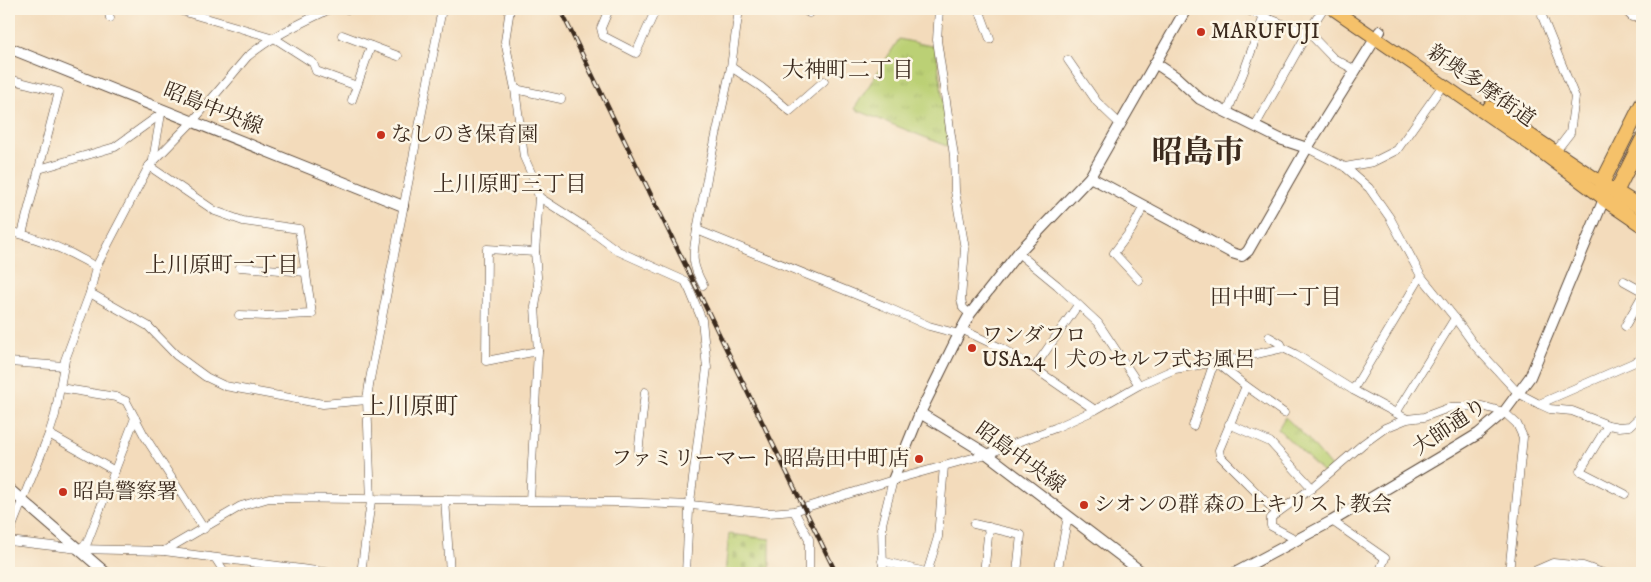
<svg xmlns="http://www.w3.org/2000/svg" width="1651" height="582" font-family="'IM FELL DW Pica','Noto Serif JP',serif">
  <defs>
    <pattern id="cemetery-stones" width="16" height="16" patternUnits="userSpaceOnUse" patternTransform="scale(1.25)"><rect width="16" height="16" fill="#bbd075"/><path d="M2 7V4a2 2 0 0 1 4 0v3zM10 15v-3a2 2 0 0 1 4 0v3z" fill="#a2b365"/></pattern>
    <pattern id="park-tufts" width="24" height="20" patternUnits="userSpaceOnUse" patternTransform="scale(1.25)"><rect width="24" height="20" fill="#bbd075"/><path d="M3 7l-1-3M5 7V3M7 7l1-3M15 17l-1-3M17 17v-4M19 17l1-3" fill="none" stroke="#a2b365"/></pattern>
  </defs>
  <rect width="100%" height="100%" fill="#fcf5e5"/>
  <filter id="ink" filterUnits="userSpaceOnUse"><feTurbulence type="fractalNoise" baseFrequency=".02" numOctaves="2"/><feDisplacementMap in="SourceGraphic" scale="10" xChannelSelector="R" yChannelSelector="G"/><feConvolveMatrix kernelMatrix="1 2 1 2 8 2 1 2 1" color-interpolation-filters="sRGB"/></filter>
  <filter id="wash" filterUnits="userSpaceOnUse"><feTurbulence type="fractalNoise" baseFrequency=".0096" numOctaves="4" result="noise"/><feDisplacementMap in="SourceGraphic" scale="20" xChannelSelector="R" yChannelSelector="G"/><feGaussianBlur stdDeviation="1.12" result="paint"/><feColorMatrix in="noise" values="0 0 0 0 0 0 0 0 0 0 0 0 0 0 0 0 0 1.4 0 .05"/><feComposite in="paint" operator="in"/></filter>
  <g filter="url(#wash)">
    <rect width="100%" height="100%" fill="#f3dbbb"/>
    <path fill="url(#cemetery-stones)" stroke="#7b7d4a" d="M729,534L770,539V573H725Z"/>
    <g fill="url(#park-tufts)" stroke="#7b7d4a">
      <path d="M899,39L936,47L949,147L854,109Z"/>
      <path d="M1285,417L1307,438L1331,467L1324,473L1278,429Z"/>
    </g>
  </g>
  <g filter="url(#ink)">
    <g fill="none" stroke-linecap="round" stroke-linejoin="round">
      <defs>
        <g id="minor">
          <path d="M108,9L110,18"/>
          <path d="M175,9L274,38L313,63L316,71L357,86"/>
          <path d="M347,9H350"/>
          <path d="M510,9L505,41L515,89L524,157L533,177L539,197L535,252L538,288L535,307L538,351L530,500"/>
          <path d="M609,9L601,28L603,36L636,53L656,9"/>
          <path d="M739,9L731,67L710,163L697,230L884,306L929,326L959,334"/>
          <path d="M803,9L809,13"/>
          <path d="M939,9L937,40L954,156L955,191L965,249L961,299L963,308L970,314"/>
          <path d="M979,9L990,39"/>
          <path d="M1245,9L1280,23L1308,32L1333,58L1355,70"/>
          <path d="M1545,9L1542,16L1575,97L1570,133L1556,151"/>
          <path d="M1624,9L1632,17H1639L1642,12"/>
          <path d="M342,35L398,56"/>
          <path d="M1068,60L1097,102L1121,125"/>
          <path d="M731,67L761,87L790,111L824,81"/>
          <path d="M9,79L59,92L22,234"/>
          <path d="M515,89L561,99"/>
          <path d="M352,100L371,46"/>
          <path d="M1227,113L1244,71L1264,16"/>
          <path d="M1255,126L1308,32L1323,9"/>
          <path d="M1307,148L1345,167L1369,188L1390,218L1421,276L1455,318L1475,346L1518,393L1539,404L1642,359"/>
          <path d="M153,160L161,114"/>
          <path d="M149,166L215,211L243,221L299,229L312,314L266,316L239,315"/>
          <path d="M1345,167L1373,162L1397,150L1443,85"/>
          <path d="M39,169L115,147L161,114"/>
          <path d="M539,197L587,228L618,251L685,281L690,291L702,320L707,368L689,510L686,573"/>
          <path d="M697,230C693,255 690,261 703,285"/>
          <path d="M9,231C39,238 69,251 96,267"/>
          <path d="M535,252L487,249L486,361L538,351"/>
          <path d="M1018,253L1057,285L1098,323L1139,385"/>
          <path d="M240,267L306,272"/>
          <path d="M1139,280L1114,253L1132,229L1144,206"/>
          <path d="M1624,281L1642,291"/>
          <path d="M90,293L148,326L176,355L206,377L225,386L323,404L367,400"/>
          <path d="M1625,326L1642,296"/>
          <path d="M961,329L1001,348L1034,368L1095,410"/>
          <path d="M1269,337L1281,344L1283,348"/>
          <path d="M9,362L64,366"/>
          <path d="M1216,362L1246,386L1219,450L1220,456L1277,513L1271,518V526L1297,540"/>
          <path d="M1034,368L1078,305"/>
          <path d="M1246,386L1284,413"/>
          <path d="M60,388L116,397L126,401L144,435L204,529"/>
          <path d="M1353,390L1421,276"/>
          <path d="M1539,404L1550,409L1572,411L1608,425L1619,427L1630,426L1642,415"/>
          <path d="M1396,413L1455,318"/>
          <path d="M1229,424L1270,442L1312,488"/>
          <path d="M1608,425L1580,471L1625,494"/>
          <path d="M1193,426L1211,371L1216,362"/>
          <path d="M49,434L115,471"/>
          <path d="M638,454L645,392"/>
          <path d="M445,499L450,573"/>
          <path d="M794,511L809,539V573"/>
          <path d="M1277,513L1312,488L1363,444L1385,428L1407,419L1424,417L1451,407L1482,406L1504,412L1517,424L1523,437L1509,573"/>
          <path d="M1332,521L1385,558L1379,573"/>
          <path d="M974,524L1021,535L1017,573"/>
          <path d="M9,534L49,434L55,415L65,360L90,293L96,267L149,166L193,121L247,57C272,36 301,23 330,9"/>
          <path d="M9,541L79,549L164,551L332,573"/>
          <path d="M79,549L87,543L135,418"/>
          <path d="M164,551L241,506L269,498L617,502L691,505L769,513L794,511L893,480L987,454L1055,428L1095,410L1139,385L1175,369L1235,359L1283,348L1295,354L1353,390L1407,419"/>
          <path d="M216,559L225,573"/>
          <path d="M882,561L929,573"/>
          <path d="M361,573L371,501L367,400L370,379L442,9"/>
          <path d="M883,573L882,524L893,480"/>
          <path d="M927,573L938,537L944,466"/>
          <path d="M984,573L989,527"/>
          <path d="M1057,573L1068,516"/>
          <path d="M1530,573L1553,563L1583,566L1603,573"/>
        </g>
        <g id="tertiary">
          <path d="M9,48L403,206"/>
          <path d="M1155,63L1176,77L1200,99L1280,139L1307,148"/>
          <path d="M1090,177L1232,253L1242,256L1248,251L1307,148L1380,31"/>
          <path d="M920,413L987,454L1143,573"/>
          <path d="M893,480L920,413L959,334L970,314L1018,253L1090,177L1186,9"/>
          <path d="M9,489L106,573"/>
          <path d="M1235,573L1332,521L1450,451L1478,434L1504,412L1530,377L1604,199"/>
        </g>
        <g id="primary">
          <path d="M1333,9L1538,150L1604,199"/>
          <path d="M1489,107L1616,192"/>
        </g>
        <g id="trunk">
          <path d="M1642,104L1602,183L1604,199L1642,225"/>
          <path d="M1616,192L1642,140"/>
          <path d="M1616,192L1642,208"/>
        </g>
      </defs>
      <use href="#minor" stroke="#574536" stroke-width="9"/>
      <use href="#tertiary" stroke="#574536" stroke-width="12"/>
      <use href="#primary" stroke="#574536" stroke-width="14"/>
      <use href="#trunk" stroke="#574536" stroke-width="16"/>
      <use href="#minor" stroke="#fff" stroke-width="8"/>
      <use href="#tertiary" stroke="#fff" stroke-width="10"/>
      <use href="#primary" stroke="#f5c16b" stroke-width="12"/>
      <use href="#trunk" stroke="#f5c16b" stroke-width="14"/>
      <defs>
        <path id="rail" d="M560,9L836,573"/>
      </defs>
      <use href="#rail" stroke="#3b2a1e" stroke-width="4.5"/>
      <use href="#rail" stroke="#fcf5e5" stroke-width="2.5" stroke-dasharray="8" stroke-linecap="butt"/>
    </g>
  </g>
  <g fill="#c8321e" stroke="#fcf5e5" stroke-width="2">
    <circle cx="1201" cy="32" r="5"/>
    <circle cx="381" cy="135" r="5"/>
    <circle cx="972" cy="348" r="5"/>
    <circle cx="919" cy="459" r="5"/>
    <circle cx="63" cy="492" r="5"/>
    <circle cx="1084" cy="505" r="5"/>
  </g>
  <g text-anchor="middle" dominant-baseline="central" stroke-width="5" stroke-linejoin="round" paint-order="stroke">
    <g font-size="21" fill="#3b2a1e" stroke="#fcf5e5" text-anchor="start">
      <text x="1211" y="32">MARUFUJI</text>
      <text x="391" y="135">なしのき保育園</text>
      <text x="982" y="336">ワンダフロ<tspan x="982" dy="24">USA24｜犬のセルフ式お風呂</tspan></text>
      <text x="909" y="459" text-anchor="end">ファミリーマート 昭島田中町店</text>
      <text x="73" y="492">昭島警察署</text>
      <text x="1094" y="505">シオンの群 森の上キリスト教会</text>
    </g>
    <g font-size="21" fill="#3b2a1e" stroke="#fcf5e5">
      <text transform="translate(1481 86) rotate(35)">新奥多摩街道</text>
      <text transform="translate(213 109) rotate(22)">昭島中央線</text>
      <text transform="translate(1450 427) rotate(-34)">大師通り</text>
      <text transform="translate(1020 458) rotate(36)">昭島中央線</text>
    </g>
    <g font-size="22" fill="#3b2a1e" stroke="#fcf5e5">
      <text x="848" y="70">大神町二丁目</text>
      <text x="510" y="184">上川原町三丁目</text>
      <text x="222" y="265">上川原町一丁目</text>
      <text x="1276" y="297">田中町一丁目</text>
    </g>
    <g font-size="24" fill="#3b2a1e" stroke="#fcf5e5">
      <text x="410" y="407">上川原町</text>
    </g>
    <g font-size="31" font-weight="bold" fill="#3b2a1e" stroke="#fcf5e5">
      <text x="1198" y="153">昭島市</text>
    </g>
  </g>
  <rect width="1651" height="582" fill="none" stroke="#fcf5e5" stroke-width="30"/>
</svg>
